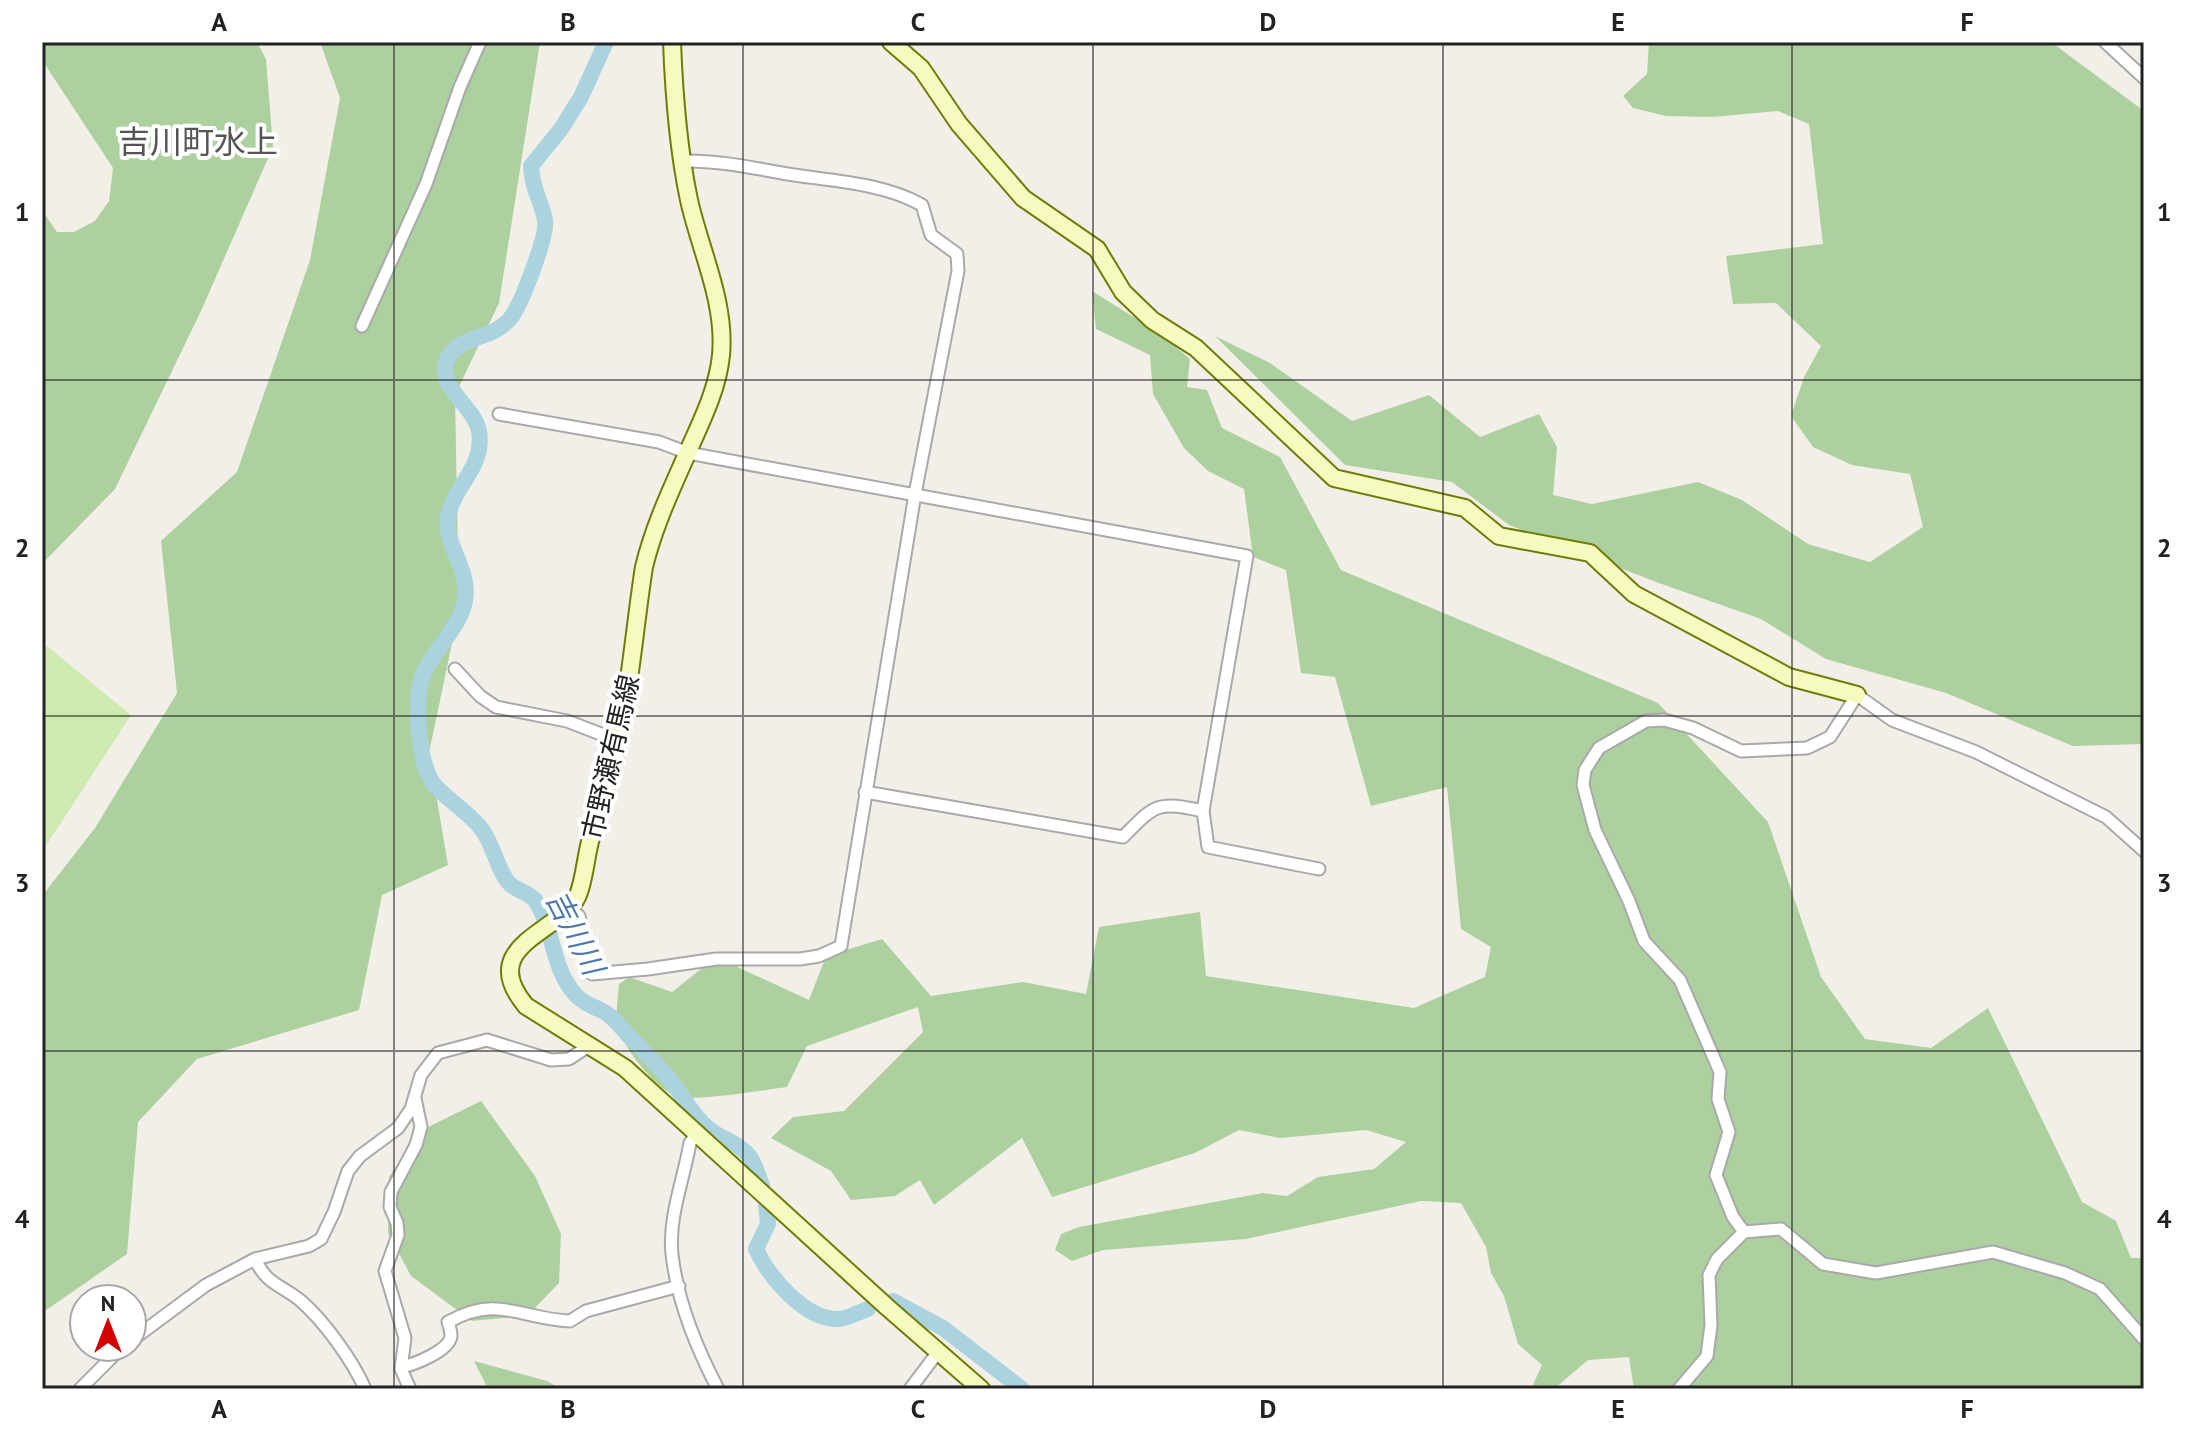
<svg xmlns="http://www.w3.org/2000/svg" width="2186" height="1431" font-family="'PT Sans','Noto Sans JP',sans-serif">
  <rect width="100%" height="100%" fill="#f2efe9"/>
  <path fill="#cdebb0" d="M42,642L131,715L42,852Z"/>
  <g fill="#add19e">
    <path d="M42,42H257L266,59L273,147L201,311L115,489L42,564V210L57,232H74L95,221L109,201L113,168L42,60Z"/>
    <path d="M320,42H540L499,303L455,395L459,610L429,753L448,865L382,895L359,1010L197,1059L138,1122L127,1254L42,1313V896L95,828L177,693L161,541L237,472L310,260L340,98Z"/>
    <path d="M1649,42H2051L2144,111V744L2073,746L1946,693L1826,659L1761,619L1656,582L1509,525L1452,482L1345,465L1215,336L1270,363L1352,421L1429,395L1480,437L1539,414L1557,447L1553,495L1592,504L1698,482L1742,500L1808,544L1870,562L1923,527L1910,474L1852,465L1813,447L1791,416L1804,377L1821,346L1776,303L1733,304L1726,256L1823,244L1809,124L1778,111L1712,117L1666,116L1633,108L1623,96L1647,74Z"/>
    <path d="M1092,291L1159,333L1190,359L1187,387L1207,390L1222,428L1280,457L1341,570L1658,703L1768,822L1821,977L1865,1039L1931,1048L1988,1008L2082,1202L2116,1221L2131,1258H2144V1389H1634L1629,1357L1588,1360L1554,1389H1531L1542,1365L1518,1344L1504,1296L1491,1273L1486,1247L1461,1203L1421,1201L1246,1239L1103,1250L1072,1261L1055,1250L1061,1234L1079,1227L1263,1193L1287,1196L1318,1177L1374,1169L1406,1142L1366,1130L1280,1138L1239,1130L1195,1153L1052,1197L1022,1138L934,1205L920,1180L895,1196L851,1200L831,1171L771,1138L793,1117L844,1111L923,1032L918,1007L807,1046L787,1087C764,1090 696,1102 677,1096C657,1090 627,1052 620,1033C614,1019 618,999 619,984L629,977L672,992L716,957L809,1000L826,956L882,939L931,996L1023,982L1086,994L1099,927L1200,912L1206,976L1414,1008L1485,977L1491,947L1461,929L1447,787L1371,806L1335,677L1301,673L1286,570L1253,557L1244,489L1208,471L1184,448L1153,394L1150,355L1096,329Z"/>
    <path d="M481,1101L535,1176L561,1234L559,1283L527,1316L472,1321L411,1276L388,1233L389,1177L420,1131Z"/>
    <path d="M474,1361L547,1381L561,1389H488Z"/>
  </g>
  <g fill="none" stroke-linecap="round" stroke-linejoin="round">
    <g stroke="#aad3df" stroke-width="16">
      <path d="M606,42L581,97L561,129L531,166C532,190 541,199 545,220C548,235 523,298 514,313C510,320 503,326 496,330C478,340 454,340 446,362C437,387 474,406 479,431C485,468 454,484 448,517C443,544 471,569 465,601C460,627 436,647 425,670C412,696 418,755 431,780C438,793 468,812 480,827C494,844 496,867 508,882C516,892 530,891 537,903C554,931 552,969 575,994C584,1005 595,1006 606,1013C614,1018 622,1028 628,1035C642,1050 658,1065 671,1081C683,1097 693,1116 709,1129C722,1140 739,1142 750,1157C755,1164 758,1176 762,1185"/>
      <path d="M766,1205L768,1224L756,1249C769,1277 805,1320 838,1319C847,1319 859,1312 868,1309"/>
      <path d="M893,1301L943,1328L1022,1389"/>
    </g>
    <defs>
      <g id="street">
        <path d="M2105,42L2144,78"/>
        <path d="M362,326L426,184L460,87L480,42"/>
        <path d="M499,414L659,442L688,453L1247,556L1203,811L1208,847L1319,869"/>
        <path d="M455,669L480,696L496,707L567,721L619,741"/>
        <path d="M865,792L1123,837C1156,804 1156,801 1203,811"/>
        <path d="M569,908L579,916L592,974L648,969L716,959H800L819,956L841,946L915,494L958,271L957,254L931,235L922,205C885,184 836,181 794,175C757,169 720,160 682,161"/>
        <path d="M696,1134L690,1143C684,1178 668,1218 672,1254C677,1300 697,1349 718,1389"/>
        <path d="M1744,1232L1733,1217L1716,1175L1729,1132L1718,1099L1720,1072L1680,980L1644,941L1629,901L1595,830L1583,785L1585,770L1599,748L1646,721L1664,720L1693,728L1741,751L1807,748L1830,737L1857,695L1892,720L1976,752L2106,817L2144,851"/>
        <path d="M255,1259C267,1285 280,1284 301,1301C324,1321 353,1361 365,1389"/>
        <path d="M132,1340L206,1285L255,1259L309,1246L321,1239L334,1212L348,1171L360,1156L398,1128L411,1109L421,1075L438,1053L487,1040L551,1060L569,1059L589,1046"/>
        <path d="M402,1367C415,1364 449,1351 451,1336C451,1332 449,1325 448,1322C499,1294 520,1319 570,1321L586,1311L679,1286"/>
        <path d="M80,1389L122,1347"/>
        <path d="M410,1389L401,1369L405,1338L385,1271L398,1235L397,1223L390,1207L391,1192L416,1145L421,1127L415,1098"/>
        <path d="M910,1389L938,1352"/>
        <path d="M1679,1389L1707,1356L1711,1325L1709,1275L1717,1259L1744,1232L1781,1229L1823,1264L1876,1273L1993,1252L2065,1273L2100,1289L2144,1339"/>
      </g>
      <g id="secondary">
        <path d="M672,42C674,95 678,148 689,200C700,250 726,302 721,355C718,387 703,418 690,447C673,486 654,525 644,567C635,624 631,681 619,737C612,771 601,804 591,838C586,854 584,884 577,897C560,933 475,945 526,1006L625,1068L887,1307L981,1389"/>
        <path d="M891,42L921,68L959,124L1023,198L1097,249L1123,292L1152,320L1196,348L1334,478L1465,508L1499,536L1590,553L1634,594L1789,677L1857,695"/>
      </g>
    </defs>
    <use href="#street" stroke="#a9a9a9" stroke-width="15"/>
    <use href="#secondary" stroke="#707d05" stroke-width="20"/>
    <use href="#street" stroke="#fff" stroke-width="11"/>
    <use href="#secondary" stroke="#f7fabf" stroke-width="16"/>
  </g>
  <path fill="none" stroke="#222" stroke-width="2" stroke-opacity="0.55" d="M394,42V1389M743,42V1389M1093,42V1389M1443,42V1389M1792,42V1389M42,380H2144M42,716H2144M42,1051H2144"/>
  <g text-anchor="middle" dominant-baseline="central" stroke-width="8" stroke-linejoin="round" paint-order="stroke">
    <g font-size="28" fill="#222" stroke="#fff">
      <text transform="translate(610 757) rotate(-77)">市野瀬有馬線</text>
    </g>
    <g font-size="30" font-style="italic" fill="#4a7aab" stroke="#fff">
      <text transform="translate(576 932) rotate(63)">吉川川</text>
    </g>
    <g font-size="32" fill="#555" stroke="#fff">
      <text x="198" y="141">吉川町水上</text>
    </g>
  </g>
  <rect width="2186" height="1431" fill="none" stroke="#ffffff" stroke-width="88"/>
  <g transform="translate(108 1323)"><circle r="38" fill="#ffffff" stroke="#a7a7a7" stroke-width="2"/>
  <path d="M0-6L14 30L0 20L-14 30Z" fill="#d40000"/>
  <text y="-12" font-size="22" font-weight="bold" text-anchor="middle" fill="#222222">N</text>
  </g>
  <rect x="44" y="44" width="2098" height="1343" fill="none" stroke="#222" stroke-width="3"/>
  <g font-size="26" text-anchor="middle" font-weight="bold" fill="#222">
    <text x="219" y="31">A</text>
    <text x="568" y="31">B</text>
    <text x="918" y="31">C</text>
    <text x="1268" y="31">D</text>
    <text x="1618" y="31">E</text>
    <text x="1967" y="31">F</text>
    <text x="22" y="221">1</text>
    <text x="2164" y="221">1</text>
    <text x="22" y="557">2</text>
    <text x="2164" y="557">2</text>
    <text x="22" y="892">3</text>
    <text x="2164" y="892">3</text>
    <text x="22" y="1228">4</text>
    <text x="2164" y="1228">4</text>
    <text x="219" y="1418">A</text>
    <text x="568" y="1418">B</text>
    <text x="918" y="1418">C</text>
    <text x="1268" y="1418">D</text>
    <text x="1618" y="1418">E</text>
    <text x="1967" y="1418">F</text>
  </g>
</svg>
